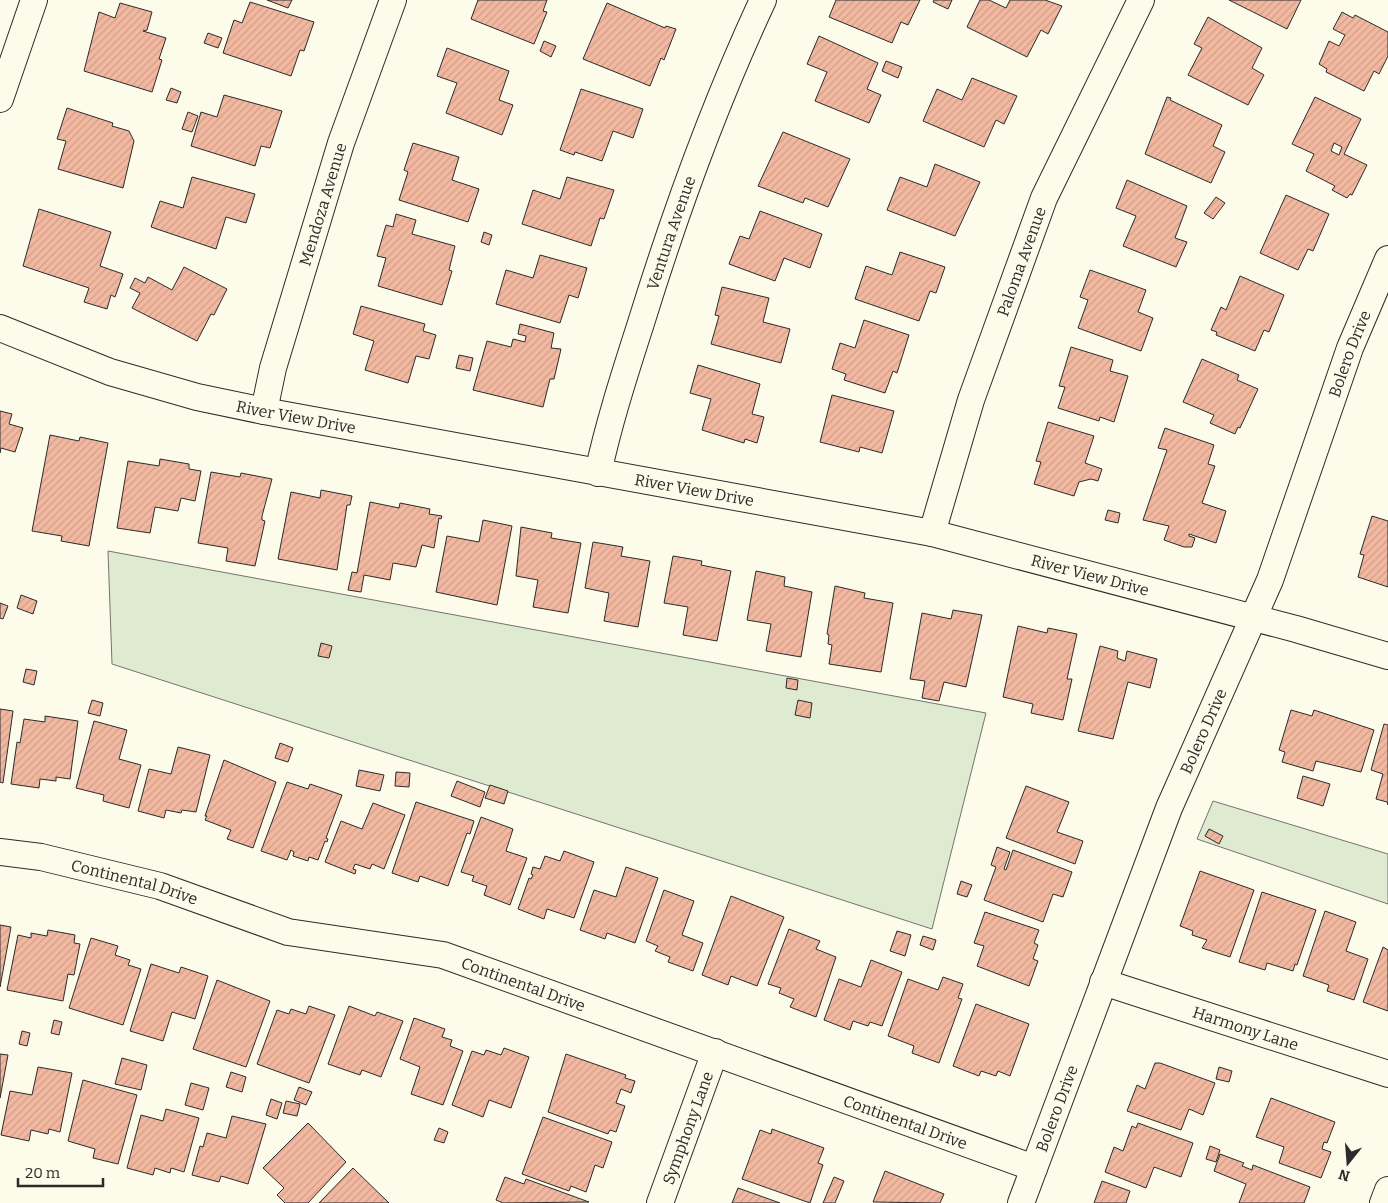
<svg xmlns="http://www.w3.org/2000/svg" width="1388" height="1203" font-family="Bitter,serif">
  <defs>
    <pattern id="building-hatch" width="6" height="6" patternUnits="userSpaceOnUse" patternTransform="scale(1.25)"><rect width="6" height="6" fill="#f2b8a0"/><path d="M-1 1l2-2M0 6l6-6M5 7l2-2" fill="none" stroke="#d09e8a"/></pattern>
  </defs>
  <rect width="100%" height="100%" fill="#fdfbea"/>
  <g fill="#deebd1" stroke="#74746e">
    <path d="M108,551L986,713L932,929L112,664Z"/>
    <path d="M1213,801L1388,854V904L1197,839Z"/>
  </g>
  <g fill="url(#building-hatch)" stroke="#2b2b2b" fill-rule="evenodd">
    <path d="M267,0H292L288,8Z"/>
    <path d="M478,0H547L543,11L547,12L534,44L471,19Z"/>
    <path d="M836,0H920L908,25L901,22L892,43L829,17Z"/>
    <path d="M934,0H952L948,9L933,2Z"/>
    <path d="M980,0H989L1006,8L1010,0H1045L1062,6L1048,34L1041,30L1027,57L967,27Z"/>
    <path d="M1229,0H1301L1287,29Z"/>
    <path d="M250,2L314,22L304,51L300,50L291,76L223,53L234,20L242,23Z"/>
    <path d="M120,3L152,12L147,30L143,31L166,38L159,59L162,60L152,92L84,71L99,12L115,18Z"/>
    <path d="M607,3L665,28L666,26L676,29L664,60L661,58L650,86L583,59Z"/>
    <path d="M1342,12L1353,18L1355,15L1388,32V56L1379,74L1374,71L1364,91L1326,72L1327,69L1319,64L1329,41L1339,46L1345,35L1333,29Z"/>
    <path d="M1208,17L1262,48L1252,68L1264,75L1248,105L1188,75L1202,48L1194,44Z"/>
    <path d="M208,33L222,38L218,48L204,43Z"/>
    <path d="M819,36L878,63L867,89L881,95L869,123L815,101L827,72L807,64Z"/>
    <path d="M544,41L556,46L551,57L540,51Z"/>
    <path d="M447,48L509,71L499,100L513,105L502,135L446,113L457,83L437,76Z"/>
    <path d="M886,61L902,67L898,78L882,71Z"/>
    <path d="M972,78L1017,96L1004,124L996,120L984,147L923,121L937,89L962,100Z"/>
    <path d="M171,88L181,92L177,103L166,100Z"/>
    <path d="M581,89L643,109L633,138L613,131L602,161L575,152L574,155L560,150Z"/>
    <path d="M224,95L282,111L270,148L261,146L255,166L191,146L201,112L217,117Z"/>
    <path d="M1167,97L1171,98L1170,100L1222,125L1213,146L1225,152L1211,183L1145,154Z"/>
    <path d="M1315,97L1361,119L1344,154L1367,165L1352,195L1350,194L1347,198L1332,190L1335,186L1306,171L1314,154L1292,144ZM1334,143L1342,147L1339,155L1331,151Z"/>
    <path d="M67,108L113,123L112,126L129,131L134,141L123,188L58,169L66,141L57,139Z"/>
    <path d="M188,112L198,116L192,132L182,129Z"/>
    <path d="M783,132L850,159L828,207L805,198L803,203L758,186Z"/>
    <path d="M413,143L459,157L452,180L479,189L468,222L399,200L408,172L404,170Z"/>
    <path d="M935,164L980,182L955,236L887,210L900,177L927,187Z"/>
    <path d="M192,177L255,194L246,223L226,217L216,249L151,227L160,201L183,208Z"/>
    <path d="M567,177L614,190L604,219L600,218L591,246L522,224L533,190L560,199Z"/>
    <path d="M1127,180L1187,206L1175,238L1187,242L1176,267L1123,246L1136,216L1116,208Z"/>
    <path d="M1286,195L1329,214L1313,251L1308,249L1298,270L1260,253Z"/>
    <path d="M1216,197L1225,203L1213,219L1204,213Z"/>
    <path d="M39,209L111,232L100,266L123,274L115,297L111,295L107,309L84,302L89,288L23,266Z"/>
    <path d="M760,211L822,234L810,268L784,258L775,281L729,264L740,236L749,239Z"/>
    <path d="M396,214L416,220L412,234L455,246L449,270L452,271L442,305L378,286L386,258L377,256L386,225L393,227Z"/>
    <path d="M484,232L492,235L489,245L481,242Z"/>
    <path d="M900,252L945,267L936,293L930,291L919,321L855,299L866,266L892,275Z"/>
    <path d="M540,255L587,268L578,298L569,295L560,323L496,304L506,270L533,278Z"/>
    <path d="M184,267L227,289L214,315L211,314L197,341L132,308L140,293L130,288L135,278L145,283L148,277L172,290Z"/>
    <path d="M1090,270L1146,290L1138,312L1153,318L1141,351L1078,328L1088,300L1080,297Z"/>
    <path d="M1240,276L1284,295L1269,332L1264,330L1255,351L1216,335L1217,332L1211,330L1221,307L1226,310Z"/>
    <path d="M722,287L769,298L763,322L790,329L781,363L711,344L719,316L715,315Z"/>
    <path d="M361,306L425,324L423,331L436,335L429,359L416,356L408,383L365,370L374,341L353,334Z"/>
    <path d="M864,320L909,335L897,373L893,371L885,393L844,380L846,374L832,369L840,343L855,348Z"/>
    <path d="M520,324L554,333L551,348L561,349L554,379H550L543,407L473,390L487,341L511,347L513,339L525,342L526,336L518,334Z"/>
    <path d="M1071,347L1113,360L1110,371L1128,376L1114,422L1100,417L1099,421L1058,408L1065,387L1059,386Z"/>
    <path d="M459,355L473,358L470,371L456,368Z"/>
    <path d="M1202,359L1239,375L1237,380L1258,389L1240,428L1238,427L1235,434L1210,423L1214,415L1183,402Z"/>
    <path d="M698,365L760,384L752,414L764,417L757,443L745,439L744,443L702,430L711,399L690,393Z"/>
    <path d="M832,395L894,411L882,453L860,447L859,452L820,442Z"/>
    <path d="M0,411L12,414L9,424L23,428L15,452L1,448L0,453Z"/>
    <path d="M1048,422L1094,436L1085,463L1102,469L1098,481L1091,479L1079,482L1074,496L1034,484L1041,462L1036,461Z"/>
    <path d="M1165,428L1214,445L1208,464L1215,466L1202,503L1226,511L1216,543L1189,534V536L1195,538L1192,547H1184L1164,540L1169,526L1143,520L1167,450L1158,448Z"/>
    <path d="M50,435L79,441L80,437L108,443L89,546L61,541L62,536L32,531Z"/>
    <path d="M160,459L189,464V469L201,471L195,501L181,498L178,511L155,507L150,533L117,528L128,461L159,466Z"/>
    <path d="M211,472L240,477L241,473L272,479L262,516V520L265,521L255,566L226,561L228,548L198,543Z"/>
    <path d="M321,490L352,496L350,505H347L337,570L278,559L291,492L320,498Z"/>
    <path d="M370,502L399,508L400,503L430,509L429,514L442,516L441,519L439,518L434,548L422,545L416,567L393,563L390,580L364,575L361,592L348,590L352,572L357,573Z"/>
    <path d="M1108,510L1120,513L1118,523L1105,520Z"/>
    <path d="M1372,516L1388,521V587L1358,577L1364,555L1360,554Z"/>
    <path d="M483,520L512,526L497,605L436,592L447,536L479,542Z"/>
    <path d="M521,527L552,533L551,538L581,543L568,613L533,607L538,580L516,576Z"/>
    <path d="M593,542L623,547L621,556L650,561L638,627L604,621L609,593L585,588Z"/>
    <path d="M673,556L702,561L701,565L731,571L717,641L683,635L688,607L664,603Z"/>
    <path d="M756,571L785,577L784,586L812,592L801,657L766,651L771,624L747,620Z"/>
    <path d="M835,586L865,593L864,598L893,603L881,672L829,664L832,645L828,644L829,635L827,634Z"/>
    <path d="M21,595L37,601L33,614L17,608Z"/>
    <path d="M0,603L8,606L3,619L0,618Z"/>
    <path d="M953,610L982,615L966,687L944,682L939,701L922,698L925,681L910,679L922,613L951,619Z"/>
    <path d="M1018,626L1047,633L1048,628L1077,634L1067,679H1072L1063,720L1031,713L1033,704L1003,697Z"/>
    <path d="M321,643L332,646L329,658L318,656Z"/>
    <path d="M1100,646L1118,651L1117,658L1125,661L1127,651L1157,659L1150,688L1128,682L1113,739L1078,731Z"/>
    <path d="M26,669L37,671L34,685L23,682Z"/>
    <path d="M787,678L798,680L797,690L786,688Z"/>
    <path d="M92,700L103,703L100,716L88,713Z"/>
    <path d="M798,700L812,703L810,718L795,715Z"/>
    <path d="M0,709L13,711L3,783L0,782Z"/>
    <path d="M1291,710L1312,716L1314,710L1374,730L1361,772L1316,761L1313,771L1282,762L1285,752L1279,750Z"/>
    <path d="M45,716L78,721L70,779L56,777V781L40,779L39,788L11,784L17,742L20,743L24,719L45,722Z"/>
    <path d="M94,721L127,730L119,759L141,765L129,808L103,801L104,795L76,788Z"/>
    <path d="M1384,724L1388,725V805L1387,802L1376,799L1383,774L1371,770Z"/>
    <path d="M280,743L293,748L288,762L275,758Z"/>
    <path d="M178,747L210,755L196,812L182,810L181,813L166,810L164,818L138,811L149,769L171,774Z"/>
    <path d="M224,760L276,782L253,848L227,839L231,830L205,820L207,816H205Z"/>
    <path d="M359,770L384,775L380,791L356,786Z"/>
    <path d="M396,772L410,773L409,787L395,786Z"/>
    <path d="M1303,776L1330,784L1323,806L1297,798Z"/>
    <path d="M457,781L485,792L480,807L451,796Z"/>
    <path d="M287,782L308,789L310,784L342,795L326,838L328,839L327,842L325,841L318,860L309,857L308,861L293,856L294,852L291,850L287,860L261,851Z"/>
    <path d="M490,785L508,791L504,804L485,798Z"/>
    <path d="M1026,786L1069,802L1057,832L1083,841L1075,864L1006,838Z"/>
    <path d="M416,802L474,821L470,834L467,833L448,886L420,876L418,882L392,873Z"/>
    <path d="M373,803L405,815L384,869L372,864L370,869L355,864L353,869L356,870L355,874L325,862L341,821L362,829Z"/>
    <path d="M481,817L513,829L506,851L527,858L510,905L484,895L487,886L472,881L474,876L461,872Z"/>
    <path d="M1209,829L1223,836L1219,844L1205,836Z"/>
    <path d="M997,847L1010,852L1004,869L1006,870L1013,850L1072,872L1063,897L1053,894L1043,922L984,900L996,867L991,865Z"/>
    <path d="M564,851L594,862L574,918L547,909L544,919L518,909L529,878L531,879L533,875L531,874L533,867L540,869L545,856L560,861Z"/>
    <path d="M626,867L658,878L635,943L607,933L605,939L580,930L594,890L616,897Z"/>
    <path d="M1200,871L1254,890L1230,957L1202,948L1207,940L1192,935L1193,931L1180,926Z"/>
    <path d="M961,881L972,885L967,897L957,894Z"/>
    <path d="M664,890L694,901L682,935L703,943L693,971L668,962L670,957L655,951L658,946L646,941Z"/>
    <path d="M1262,892L1316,910L1297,965L1295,964L1293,971L1267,963L1265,970L1239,962Z"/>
    <path d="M731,896L784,917L757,986L731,976L728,985L702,975Z"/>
    <path d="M1325,911L1356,922L1346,951L1368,959L1354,1000L1327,991L1329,985L1303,976Z"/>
    <path d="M985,912L1039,930L1034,943L1038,945L1033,959L1038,961L1029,986L977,966L984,946L974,943Z"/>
    <path d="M0,925L11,927L0,987Z"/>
    <path d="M789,929L820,941L816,949L836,957L816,1017L790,1007L794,999L779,993L781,988L768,984Z"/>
    <path d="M48,930L75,935L74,943L80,944L74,975L68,974L63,1001L7,990L18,935L31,938V933L47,936Z"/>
    <path d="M897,931L911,935L905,956L890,951Z"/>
    <path d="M923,936L936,940L933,950L920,945Z"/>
    <path d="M91,938L118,946L115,955L130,960L128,965L141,969L123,1025L69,1008Z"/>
    <path d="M1383,947L1388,950V1011L1363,1002Z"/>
    <path d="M871,960L902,972L882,1026L870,1022L868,1026L853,1021L850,1030L824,1020L839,979L861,987Z"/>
    <path d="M151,964L179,973L181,967L208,976L195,1019L172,1012L163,1041L130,1031Z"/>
    <path d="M943,977L963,984L958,998L962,999L939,1063L912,1053L914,1046L888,1036L908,979L938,990Z"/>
    <path d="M217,980L270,1001L246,1067L193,1049Z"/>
    <path d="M976,1004L1029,1024L1010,1076L998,1071L996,1076L981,1071L979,1076L953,1066Z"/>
    <path d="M309,1006L335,1015L309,1083L257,1064L277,1010L289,1014L291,1009L306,1014Z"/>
    <path d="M349,1006L375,1016L377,1012L403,1021L381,1077L362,1070L360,1075L328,1064Z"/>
    <path d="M414,1018L445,1029L442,1037L452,1040L450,1046L463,1051L443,1105L411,1094L420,1067L400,1059Z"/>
    <path d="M54,1020L62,1022L59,1035L51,1033Z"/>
    <path d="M22,1031L30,1033L27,1046L19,1044Z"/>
    <path d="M504,1048L529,1057L511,1108L489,1100L483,1117L452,1105L472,1051L484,1055L486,1050L501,1055Z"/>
    <path d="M0,1054L8,1055L0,1098Z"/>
    <path d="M566,1054L626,1075L625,1078L635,1081L631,1093L621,1089L616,1103L625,1106L616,1132L610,1130L608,1134L548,1112Z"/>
    <path d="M122,1058L147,1065L141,1090L115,1084Z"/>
    <path d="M1155,1063H1160L1215,1083L1203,1115L1189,1109L1181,1130L1127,1111L1137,1085L1145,1089Z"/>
    <path d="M38,1067L72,1073L60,1132L49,1129L48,1134L31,1130L29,1141L1,1135L10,1091L32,1095Z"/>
    <path d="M1219,1067L1232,1071L1229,1082L1216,1079Z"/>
    <path d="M231,1072L246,1077L242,1092L226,1087Z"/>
    <path d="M83,1080L137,1095L118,1164L93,1158L95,1149L68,1141Z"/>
    <path d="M191,1083L209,1088L203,1110L185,1105Z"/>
    <path d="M299,1087L312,1092L306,1105L294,1100Z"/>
    <path d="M1271,1098L1335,1122L1327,1143L1324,1142L1322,1149L1331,1152L1321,1178L1279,1163L1284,1147L1256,1137Z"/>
    <path d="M271,1099L282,1103L277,1119L266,1115Z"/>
    <path d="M286,1101L300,1104L297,1116L283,1113Z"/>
    <path d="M166,1109L199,1118L184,1172L171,1168L170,1173L155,1168L153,1175L127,1168L141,1115L163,1121Z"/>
    <path d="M232,1116L266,1124L248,1184L221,1176L219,1182L192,1175L200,1146L203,1147L207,1133L226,1138Z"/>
    <path d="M543,1117L612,1142L603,1168L595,1165L586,1192L571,1186L569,1191L522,1174Z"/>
    <path d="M308,1123L346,1162L308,1203H285L277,1195L284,1188L263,1168Z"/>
    <path d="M1138,1123L1193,1143L1181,1177L1154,1167L1146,1188L1105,1172L1114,1147L1123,1151L1132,1126L1136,1128Z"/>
    <path d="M439,1128L448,1132L444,1143L434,1140Z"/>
    <path d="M772,1129L824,1148L818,1163L823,1165L810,1203L742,1179L760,1130L771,1134Z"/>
    <path d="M1210,1146L1220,1150L1216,1162L1206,1159Z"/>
    <path d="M1220,1154L1244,1163L1242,1166L1252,1170L1253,1165L1310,1187L1304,1203H1239L1246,1184L1214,1171Z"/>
    <path d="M353,1168L389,1203H319Z"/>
    <path d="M885,1171L944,1194L940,1203L873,1202Z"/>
    <path d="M505,1177L524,1184L526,1179L589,1202L503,1203L496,1200Z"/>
    <path d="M834,1177L844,1181L835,1203H823Z"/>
    <path d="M1102,1181L1130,1191L1126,1203H1094Z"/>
    <path d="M738,1188L780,1203H732Z"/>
  </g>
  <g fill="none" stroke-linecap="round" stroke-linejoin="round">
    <defs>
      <g id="street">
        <path d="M0,99L34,0"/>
        <path id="s1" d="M0,328L110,372L197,397L264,411L932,533L1296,629L1388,656"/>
        <path id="s2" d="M264,411L273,368L341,143L393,0"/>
        <path id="s3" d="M598,473C609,422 625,373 641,323C675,213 714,105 763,0"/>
        <path id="s4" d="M932,533L971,400L1044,198L1141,0"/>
        <path id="s5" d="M0,852L41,857L160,886L288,932L443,955L1034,1168"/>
        <path id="s6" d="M1103,982L1388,1074"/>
        <path id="s7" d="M660,1203L715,1052"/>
        <path id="s8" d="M1021,1203L1169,808L1270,580L1350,348L1388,259"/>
        <path d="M1383,1203L1388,1190"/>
      </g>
    </defs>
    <use href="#street" stroke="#2b2b2b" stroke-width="28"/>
    <use href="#street" stroke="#fdfbea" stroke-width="26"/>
  </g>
  <g text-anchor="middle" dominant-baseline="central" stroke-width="4" stroke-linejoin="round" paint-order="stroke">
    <g font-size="16" fill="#2b2b2b" stroke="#fdfbea">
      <text stroke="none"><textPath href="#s2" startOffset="215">Mendoza Avenue</textPath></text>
      <text stroke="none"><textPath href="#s3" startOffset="251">Ventura Avenue</textPath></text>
      <text stroke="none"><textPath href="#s4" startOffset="286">Paloma Avenue</textPath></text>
      <text stroke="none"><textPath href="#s8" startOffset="911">Bolero Drive</textPath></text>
      <text stroke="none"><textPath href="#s1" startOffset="310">River View Drive</textPath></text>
      <text stroke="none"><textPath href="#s1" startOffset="715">River View Drive</textPath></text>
      <text stroke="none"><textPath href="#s1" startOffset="1120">River View Drive</textPath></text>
      <text stroke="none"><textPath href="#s8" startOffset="506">Bolero Drive</textPath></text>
      <text stroke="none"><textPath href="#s5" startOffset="138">Continental Drive</textPath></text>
      <text stroke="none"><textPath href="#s5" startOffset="542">Continental Drive</textPath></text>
      <text stroke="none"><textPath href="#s6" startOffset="150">Harmony Lane</textPath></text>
      <text stroke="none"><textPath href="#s8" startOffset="101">Bolero Drive</textPath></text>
      <text stroke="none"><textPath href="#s5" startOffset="948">Continental Drive</textPath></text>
      <text stroke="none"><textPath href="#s7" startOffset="80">Symphony Lane</textPath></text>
    </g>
  </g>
  <g transform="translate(1348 1163) rotate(197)" stroke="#fdfbea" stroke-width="4" paint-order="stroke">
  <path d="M0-4L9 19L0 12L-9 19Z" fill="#2b2b2b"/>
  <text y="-8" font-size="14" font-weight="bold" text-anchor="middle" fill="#2b2b2b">N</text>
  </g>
  <path d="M18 1178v8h85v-8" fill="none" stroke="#2b2b2b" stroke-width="2.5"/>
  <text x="25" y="1178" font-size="15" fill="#2b2b2b" stroke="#fdfbea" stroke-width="4" paint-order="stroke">20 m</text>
</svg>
